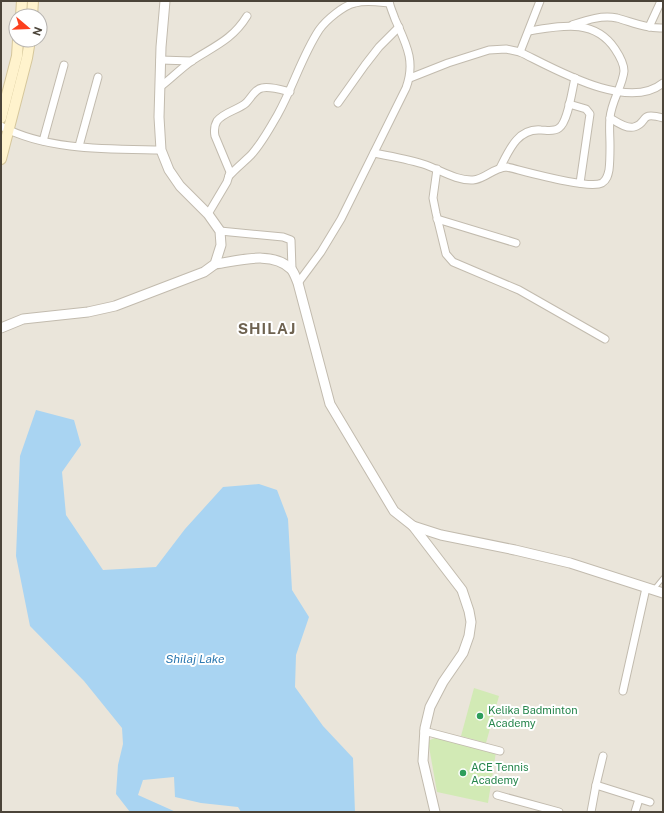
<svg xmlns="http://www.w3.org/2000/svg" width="664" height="813" font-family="'Public Sans',sans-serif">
  <rect width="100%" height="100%" fill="#f6f3ec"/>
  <path fill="#eae5da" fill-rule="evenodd" d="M1,1H663V812H1ZM16,16H40V40H16Z"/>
  <g fill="#d2eab5">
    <path d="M474,688L499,696L486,743L461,736Z"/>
    <path d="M441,735L496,752L488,803L437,792L428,741Z"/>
  </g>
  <path fill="#a9d4f2" d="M36,410L74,420L81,445L62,472L66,515L103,570L156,567L185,529L223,487L259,484L277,490L288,519L292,590L309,617L296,655L295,687L323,726L353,758L355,812H241L238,807L201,803L175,797L174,777L143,780L138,795L176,812H130L116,794L118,765L123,744L122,728L84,681L30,626L16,556L20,456Z"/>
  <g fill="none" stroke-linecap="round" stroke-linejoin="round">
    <defs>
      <path id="service" d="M654,589L663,578"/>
      <g id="minor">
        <path d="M572,25C587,20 601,15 617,18C632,22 647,29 663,28"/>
        <path d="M649,27L661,1"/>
        <path d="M520,52C555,69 628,112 663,83"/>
        <path d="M160,60L192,61"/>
        <path d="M410,78L448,63L489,50L506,49L520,52L540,1"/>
        <path d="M160,87C171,79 181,68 193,60C215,46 233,39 247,16"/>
        <path d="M338,103L365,65L379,47L399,27"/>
        <path d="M569,104L586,109L590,114L580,183"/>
        <path d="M610,118C617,122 626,129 634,127C649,123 638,111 663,118"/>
        <path d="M1,126C47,151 110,149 161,150"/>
        <path d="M43,141L64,65"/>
        <path d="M79,146L98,77"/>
        <path d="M374,153C390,156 407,159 423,164C439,169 456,181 473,180C486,179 492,168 507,167C524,171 589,190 602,183C607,180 608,175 609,170C610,162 610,154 610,146C610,136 609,127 610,118C611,102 623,85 624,71C624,64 619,55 615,49C594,18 561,26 529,31"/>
        <path d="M500,168C509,150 518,128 541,130C546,130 554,132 559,128C568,122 572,90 575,78"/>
        <path d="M437,169L433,198L436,213L446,254L453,262L519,290L605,339"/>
        <path d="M229,176C236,168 244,162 251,155C262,143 270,128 278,114C293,87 302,56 319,30C326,20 344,5 355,3C366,0 378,2 389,3"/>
        <path d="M208,214L227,182L230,172L215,136C214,131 214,126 217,121C224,112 238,110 246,103C251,98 255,89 262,88C270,86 282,90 290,92"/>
        <path d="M437,219L516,243"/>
        <path d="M220,231L283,237L291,240L292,269"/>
        <path d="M298,283L321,252L341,219L406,88C416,61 406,44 395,19C393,13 390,7 389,1"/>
        <path d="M623,691L646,588"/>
        <path d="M424,731L500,751"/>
        <path d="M596,785L603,756"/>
        <path d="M497,795L559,812"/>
        <path d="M591,812L596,785L650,802"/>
        <path d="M635,812L639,799"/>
      </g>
      <g id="tertiary">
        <path d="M215,264C238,261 272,250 291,269C294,272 296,278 298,283L330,404L394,511L413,526L441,535L515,550L570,563L663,593"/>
        <path d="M1,328L23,319L88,312L115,306L204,272L215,264L221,245L220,231L208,214L180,186L169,170L161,150L159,117L161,47L165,1"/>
        <path d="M413,526L462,590L469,611L471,622L469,636L463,653L443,682L430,707L425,728L423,761L435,812"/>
      </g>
      <g id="secondary">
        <path d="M21,16L22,1"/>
        <path d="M32,16L33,1"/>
        <path d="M1,118L17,56L18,40"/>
        <path d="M1,159L27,58L30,40"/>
      </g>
    </defs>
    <use href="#service" stroke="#c2bbae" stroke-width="5.5"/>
    <use href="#minor" stroke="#c2bbae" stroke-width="9"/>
    <use href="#tertiary" stroke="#c2bbae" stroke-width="11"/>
    <use href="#secondary" stroke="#d6c79b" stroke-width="12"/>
    <use href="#service" stroke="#fff" stroke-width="3.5"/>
    <use href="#minor" stroke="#fff" stroke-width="7"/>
    <use href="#tertiary" stroke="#fff" stroke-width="9"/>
    <use href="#secondary" stroke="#fff3cd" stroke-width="10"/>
  </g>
  <g fill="#2e9e5b" stroke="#fff" stroke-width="1.5">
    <circle cx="480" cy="716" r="4"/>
    <circle cx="463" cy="773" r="4"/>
  </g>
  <g text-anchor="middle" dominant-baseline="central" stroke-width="4" stroke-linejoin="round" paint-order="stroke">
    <g font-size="11" fill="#27864d" stroke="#fff" text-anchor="start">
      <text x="488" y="710">Kelika Badminton<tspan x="488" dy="13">Academy</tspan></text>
      <text x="471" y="767">ACE Tennis<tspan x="471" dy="13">Academy</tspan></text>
    </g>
    <g font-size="12" font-style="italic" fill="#2e7ab2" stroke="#fff">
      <text x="195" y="659">Shilaj Lake</text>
    </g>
    <g font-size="15" font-weight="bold" letter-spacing="1" fill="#6e6250" stroke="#fff">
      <text x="267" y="328">SHILAJ</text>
    </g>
  </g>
  <rect width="664" height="813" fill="none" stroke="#4b4439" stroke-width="4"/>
  <g transform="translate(28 28) rotate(109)"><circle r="19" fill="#ffffff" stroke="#b7b4b0"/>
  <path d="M0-3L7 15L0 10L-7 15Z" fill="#fc3f1d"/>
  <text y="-6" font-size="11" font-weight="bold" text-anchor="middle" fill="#4b4439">N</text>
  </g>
</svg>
